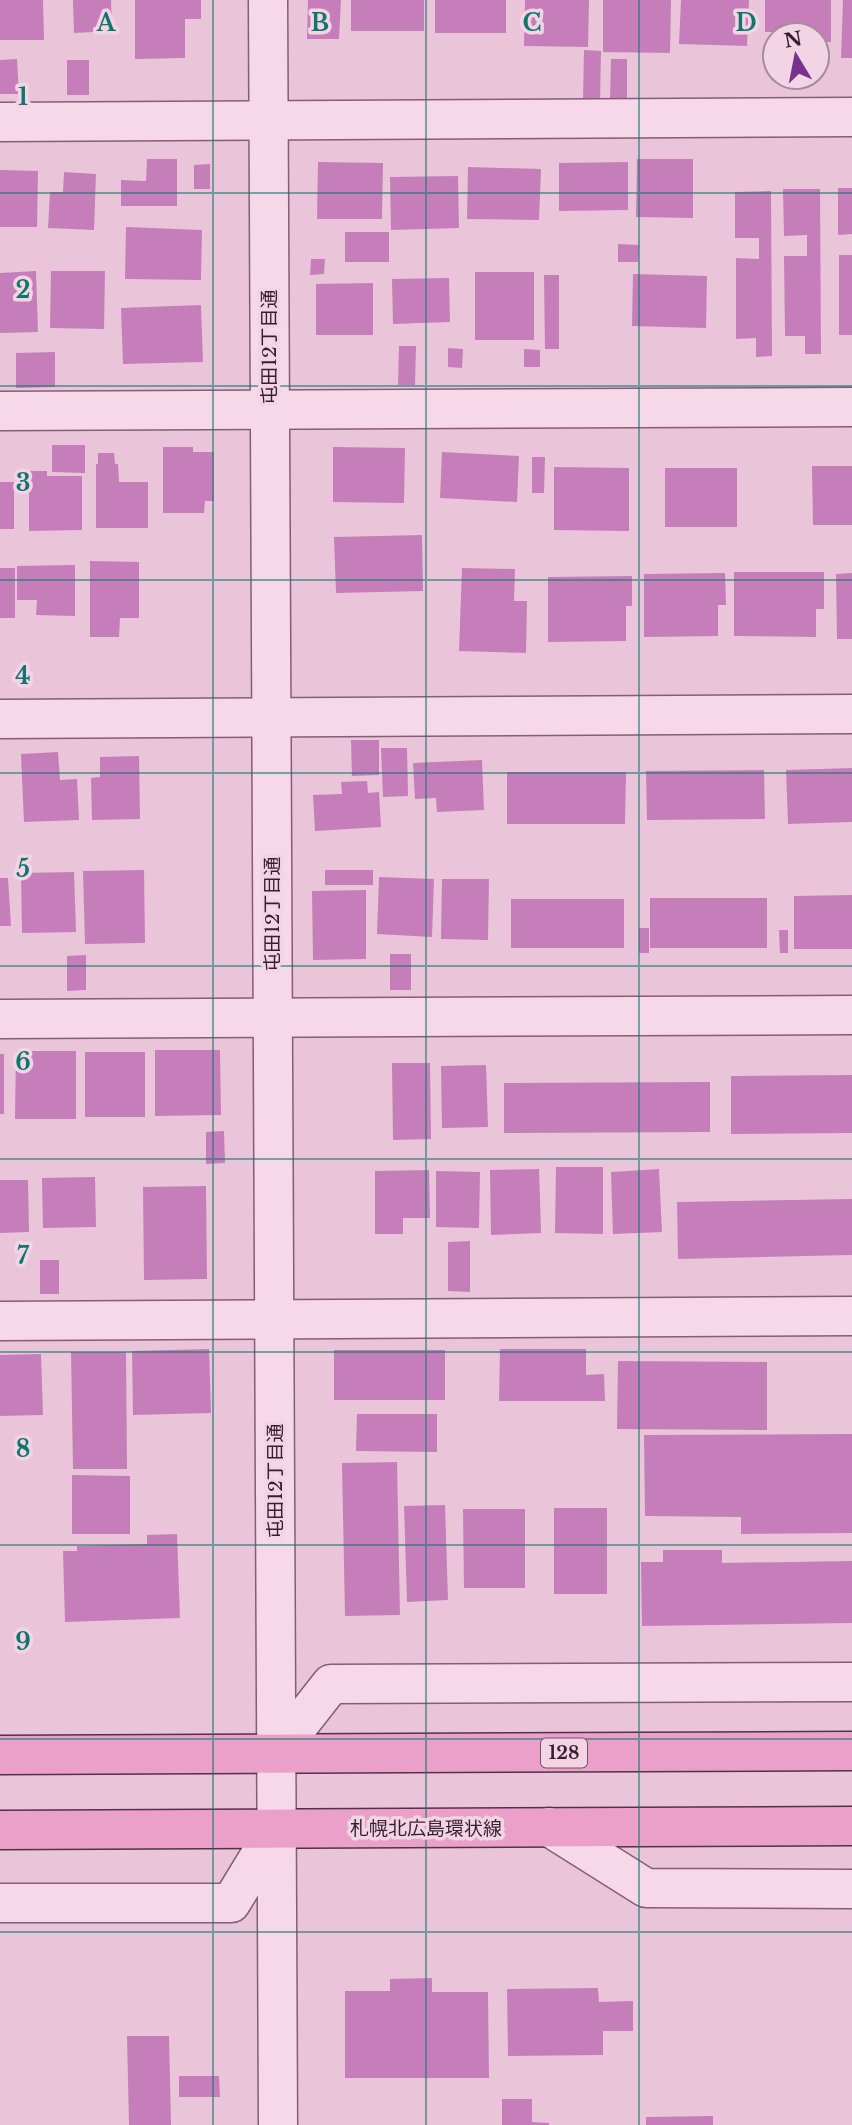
<svg xmlns="http://www.w3.org/2000/svg" width="852" height="2125" font-family="'Libre Baskerville','Noto Sans JP',serif">
  <rect width="100%" height="100%" fill="#eac5d9"/>
  <g fill="#c57eb9">
    <path d="M0,0H43L44,40H0Z"/>
    <path d="M73,0H111L112,31L74,33Z"/>
    <path d="M135,0H201V19H185V58L135,59Z"/>
    <path d="M308,0H341L339,39H307Z"/>
    <rect x="351" y="0" width="73" height="31"/>
    <rect x="435" y="0" width="71" height="33"/>
    <path d="M525,0H589L588,47L524,46Z"/>
    <path d="M603,0H671L670,53L603,52Z"/>
    <path d="M681,0H749L747,46L679,44Z"/>
    <path d="M765,0H831V42H817V35H795V32H765Z"/>
    <path d="M843,0H852V58H841Z"/>
    <path d="M584,50L601,51L600,101L583,100Z"/>
    <path d="M17,59L19,94H0V60Z"/>
    <path d="M611,59H627V99H610Z"/>
    <rect x="67" y="60" width="22" height="35"/>
    <path d="M147,159H177V206H121V180L146,181Z"/>
    <path d="M637,159H693V218L636,217Z"/>
    <path d="M318,162L383,163L382,219H317Z"/>
    <path d="M628,162V210L559,211V163Z"/>
    <path d="M210,164V189H194V165Z"/>
    <path d="M468,167L541,169L539,220L467,219Z"/>
    <path d="M0,170L38,171L37,227H0Z"/>
    <path d="M64,172L96,174L94,230L48,228L50,192H63Z"/>
    <path d="M458,176L459,228L391,230L390,177Z"/>
    <path d="M838,188H852V234L838,235Z"/>
    <path d="M783,189H820L821,354H805V336H785L784,256H807V235L784,236Z"/>
    <path d="M771,191L772,356L756,357V338L736,339V258L759,259V238H735V192Z"/>
    <path d="M126,227L202,230L201,280L125,279Z"/>
    <rect x="345" y="232" width="44" height="30"/>
    <path d="M618,244L639,245L638,262H618Z"/>
    <rect x="839" y="255" width="13" height="80"/>
    <path d="M311,259H325L324,274L310,275Z"/>
    <path d="M36,271L38,332L0,333V273Z"/>
    <path d="M51,271H105L104,329L50,328Z"/>
    <rect x="475" y="272" width="59" height="68"/>
    <path d="M633,274L707,276L706,328L632,326Z"/>
    <path d="M544,275H559V349H545Z"/>
    <path d="M449,278L450,322L393,324L392,279Z"/>
    <path d="M373,283V335H316V284Z"/>
    <path d="M201,305L203,362L123,364L121,308Z"/>
    <path d="M399,346H416L415,385H398Z"/>
    <path d="M448,348L463,349L462,368L448,367Z"/>
    <path d="M524,349L540,350V367H524Z"/>
    <path d="M55,352V387L16,388V353Z"/>
    <path d="M52,445H85V473L52,472Z"/>
    <path d="M163,447H193V452H214V501H205L204,513H163Z"/>
    <path d="M333,447L405,448L404,503L333,502Z"/>
    <path d="M442,452L519,456L517,502L440,498Z"/>
    <path d="M98,453H114L115,464H118L119,482H148V528H96V464H98Z"/>
    <path d="M532,457H545L544,493H532Z"/>
    <path d="M812,466H852V525H813Z"/>
    <path d="M554,467L629,468V531L554,530Z"/>
    <rect x="665" y="468" width="72" height="59"/>
    <path d="M29,471H47V476H82V530L29,531Z"/>
    <rect x="0" y="482" width="14" height="47"/>
    <path d="M422,535L423,591L336,593L334,537Z"/>
    <path d="M90,561L139,562V618H120L119,637H90Z"/>
    <path d="M75,565V616L36,615L37,600H17V566Z"/>
    <rect x="0" y="568" width="15" height="50"/>
    <path d="M462,568L515,569L514,601H527L526,653L459,651Z"/>
    <path d="M734,572H824V609H816V637L734,636Z"/>
    <path d="M725,573L726,605H718V636L644,637V574Z"/>
    <path d="M852,573V639H837L836,574Z"/>
    <path d="M632,576V606H626V641L548,642V577Z"/>
    <path d="M351,740H379V775L352,776Z"/>
    <path d="M381,748H407L408,796L383,797Z"/>
    <path d="M58,752L60,780L77,779L79,820L24,822L21,754Z"/>
    <path d="M139,756L140,819L92,820L91,778L100,777V757Z"/>
    <path d="M482,760L484,810L437,812L436,798L415,799L413,763Z"/>
    <path d="M852,768V822L788,824L786,770Z"/>
    <path d="M764,770L765,819L647,820L646,771Z"/>
    <path d="M507,772H626L625,824H507Z"/>
    <path d="M367,781L368,793L379,792L381,827L315,831L313,795L342,794L341,782Z"/>
    <path d="M144,870L145,943L85,944L83,871Z"/>
    <rect x="325" y="870" width="48" height="15"/>
    <path d="M74,872L76,932L22,933L21,873Z"/>
    <path d="M379,877L434,879L432,937L377,934Z"/>
    <path d="M0,878H8L11,926H0Z"/>
    <path d="M442,879H489L488,940L441,939Z"/>
    <path d="M366,890V959L313,960L312,891Z"/>
    <path d="M852,895V949H794V896Z"/>
    <rect x="650" y="898" width="117" height="50"/>
    <rect x="511" y="899" width="113" height="49"/>
    <rect x="639" y="928" width="10" height="25"/>
    <path d="M779,930H788V953H780Z"/>
    <rect x="390" y="954" width="21" height="36"/>
    <path d="M86,955V990L67,991V956Z"/>
    <path d="M155,1050H220L221,1115L155,1116Z"/>
    <path d="M16,1051H76V1119H15Z"/>
    <rect x="85" y="1052" width="60" height="65"/>
    <rect x="0" y="1054" width="4" height="60"/>
    <path d="M392,1063H430L431,1139L393,1140Z"/>
    <path d="M486,1065L488,1127L442,1128L441,1066Z"/>
    <path d="M852,1075V1133L731,1134V1076Z"/>
    <path d="M710,1082V1132L504,1133V1083Z"/>
    <path d="M224,1131L225,1163L206,1164V1132Z"/>
    <path d="M556,1167H603V1234L555,1233Z"/>
    <path d="M539,1169L541,1233L491,1235L490,1170Z"/>
    <path d="M659,1169L662,1232L613,1234L611,1172Z"/>
    <path d="M429,1170L430,1218H403V1234H375V1171Z"/>
    <path d="M436,1171L480,1172L479,1228L436,1227Z"/>
    <path d="M95,1177L96,1227L43,1228L42,1178Z"/>
    <path d="M0,1180H28L29,1232L0,1233Z"/>
    <path d="M206,1186L207,1279L144,1280L143,1187Z"/>
    <path d="M852,1199V1255L678,1259L677,1202Z"/>
    <path d="M470,1241V1292L448,1291V1242Z"/>
    <rect x="40" y="1260" width="19" height="34"/>
    <path d="M209,1349L211,1413L133,1415L132,1351Z"/>
    <path d="M500,1349H586V1375L604,1374L605,1401H499Z"/>
    <rect x="334" y="1350" width="111" height="50"/>
    <path d="M71,1352H126L127,1469H73Z"/>
    <path d="M41,1354L43,1415L0,1416V1355Z"/>
    <path d="M618,1361L767,1362V1430L617,1429Z"/>
    <path d="M357,1414H437V1452L356,1451Z"/>
    <path d="M852,1434V1533L741,1534V1517L645,1516L644,1435Z"/>
    <path d="M397,1462L400,1615L345,1616L342,1463Z"/>
    <path d="M72,1475L130,1476V1534H72Z"/>
    <path d="M445,1505L448,1600L407,1602L404,1506Z"/>
    <rect x="554" y="1508" width="53" height="86"/>
    <path d="M463,1509H525V1588H464Z"/>
    <path d="M177,1534L180,1618L65,1622L63,1551H77V1546L147,1544V1535Z"/>
    <path d="M663,1550H722V1563L852,1561V1623L642,1626L641,1562H663Z"/>
    <path d="M432,1978V1992H488L489,2078H345V1991H390V1979Z"/>
    <path d="M598,1988L599,2002L633,2001V2031H603V2055L508,2056L507,1989Z"/>
    <path d="M127,2036H169L171,2125H129Z"/>
    <path d="M179,2076H219L220,2097H179Z"/>
    <path d="M502,2099H532V2122L549,2123V2125H502Z"/>
    <path d="M713,2116V2125H646V2117Z"/>
  </g>
  <g fill="none" stroke-linecap="round" stroke-linejoin="round">
    <defs>
      <g id="minor">
        <path d="M268,0L278,2125"/>
        <path d="M0,122L852,117"/>
        <path d="M0,411L852,407"/>
        <path d="M0,719L852,714"/>
        <path d="M0,1019L852,1015"/>
        <path d="M0,1321L852,1316"/>
        <path d="M276,1754L331,1684L852,1682"/>
        <path d="M549,1827L646,1888L852,1889"/>
        <path d="M0,1903H231L276,1829"/>
      </g>
      <g id="major">
        <path d="M0,1755L852,1751"/>
        <path d="M0,1830L852,1826"/>
      </g>
    </defs>
    <use href="#minor" stroke="#845d78" stroke-width="41"/>
    <use href="#major" stroke="#52314a" stroke-width="41"/>
    <use href="#minor" stroke="#f6d8e8" stroke-width="38"/>
    <use href="#major" stroke="#eaa0c9" stroke-width="38"/>
  </g>
  <path fill="none" stroke="#0f766e" stroke-width="2" stroke-opacity="0.55" d="M213,0V2125M426,0V2125M639,0V2125M0,193H852M0,386H852M0,580H852M0,773H852M0,966H852M0,1159H852M0,1352H852M0,1545H852M0,1739H852M0,1932H852"/>
  <g text-anchor="middle" dominant-baseline="central" stroke-width="7" stroke-linejoin="round" paint-order="stroke">
    <rect fill="#f2d4e4" stroke="#6e5566" stroke-width="2" x="541" y="1738.5" width="46" height="29" rx="5"/>
    <g font-size="18" font-weight="bold" fill="#351f30">
      <text x="564" y="1753">128</text>
    </g>
    <g font-size="19" fill="#351f30" stroke="#f2d4e4">
      <text transform="translate(269 347) rotate(-90)">屯田12丁目通</text>
      <text transform="translate(272 914) rotate(-90)">屯田12丁目通</text>
      <text transform="translate(275 1481) rotate(-90)">屯田12丁目通</text>
      <text x="426" y="1828">札幌北広島環状線</text>
    </g>
  </g>
  <g font-size="23" text-anchor="middle" font-weight="bold" fill="#0f766e" stroke="#f2d4e4" stroke-width="7" stroke-linejoin="round" paint-order="stroke">
    <text x="106" y="31">A</text>
    <text x="320" y="31">B</text>
    <text x="532" y="31">C</text>
    <text x="746" y="31">D</text>
    <text x="23" y="105">1</text>
    <text x="23" y="298">2</text>
    <text x="23" y="491">3</text>
    <text x="23" y="684">4</text>
    <text x="23" y="877">5</text>
    <text x="23" y="1070">6</text>
    <text x="23" y="1264">7</text>
    <text x="23" y="1457">8</text>
    <text x="23" y="1650">9</text>
  </g>
  <g transform="translate(796 56) rotate(350)"><circle r="33" fill="#f2d4e4" stroke="#a68c9c" stroke-width="2"/>
  <path d="M0-5L12 26L0 18L-12 26Z" fill="#77328e"/>
  <text y="-10" font-size="19" font-weight="bold" text-anchor="middle" fill="#351f30">N</text>
  </g>
</svg>
